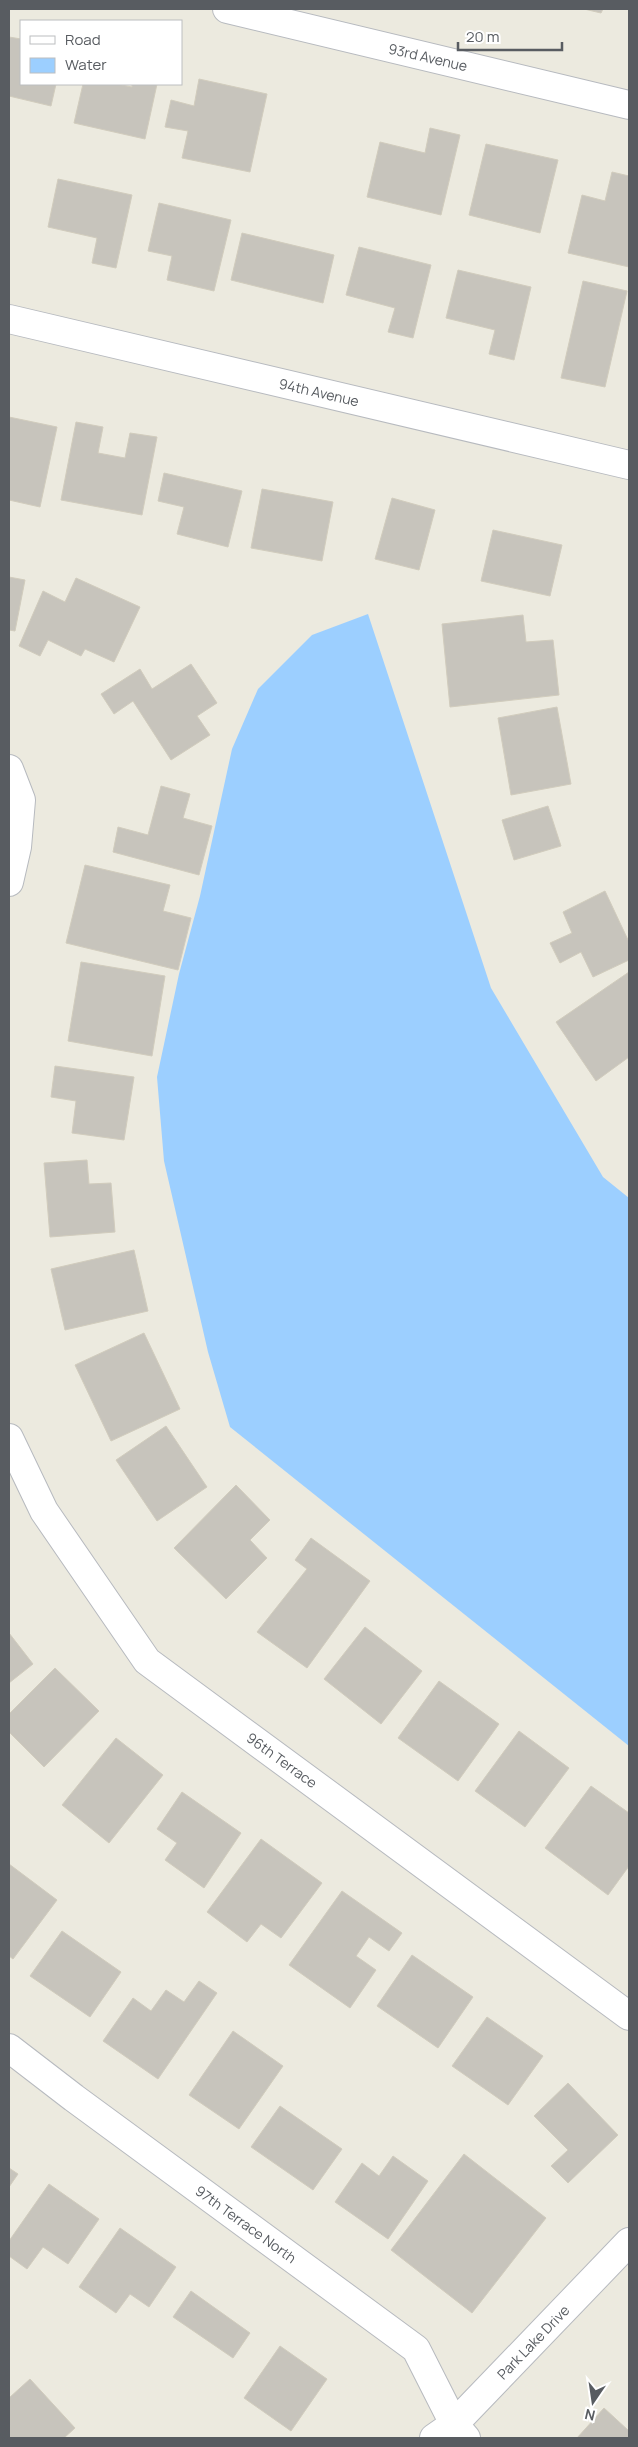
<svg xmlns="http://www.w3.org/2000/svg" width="638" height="2447" font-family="Manrope,sans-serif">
  <rect width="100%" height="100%" fill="#eceadf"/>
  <path fill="#9ccfff" d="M368,614L491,988L603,1177L629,1198V1746L230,1427L208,1352L164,1161L157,1077L179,974L200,896L232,749L258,689L312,635Z"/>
  <g fill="#c7c4bc" stroke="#d1ccbd">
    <path d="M584,9H603L601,13Z"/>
    <path d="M9,37L21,39V84H56L51,106L9,96Z"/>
    <path d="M199,79L267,94L250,172L182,158L188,131L165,127L171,100L194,106Z"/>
    <path d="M83,84H116L132,87V84H157L145,139L74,123Z"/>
    <path d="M430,128L460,135L441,215L367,197L380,142L425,153Z"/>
    <path d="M486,144L558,160L540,233L469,215Z"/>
    <path d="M612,172L629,176V267L568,253L582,195L605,201Z"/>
    <path d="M58,179L132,195L116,268L92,263L97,238L48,227Z"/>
    <path d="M159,203L231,220L214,291L167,280L172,256L148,251Z"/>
    <path d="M242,233L334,255L323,303L231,280Z"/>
    <path d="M359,247L431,265L413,338L388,332L395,308L346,295Z"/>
    <path d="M458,270L531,287L514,360L489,354L495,330L446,318Z"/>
    <path d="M583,281L627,291L605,387L561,378Z"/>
    <path d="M9,417L57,427L40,507L9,500Z"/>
    <path d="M76,422L103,427L98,453L125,458L130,433L157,437L142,515L61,500Z"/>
    <path d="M164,473L242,491L228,547L177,534L184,507L158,501Z"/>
    <path d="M262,489L333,502L322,561L251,548Z"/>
    <path d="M392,498L435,510L419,570L375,559Z"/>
    <path d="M493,530L562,545L550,596L481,581Z"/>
    <path d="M9,577L25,580L15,631L9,630Z"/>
    <path d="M76,578L140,607L114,662L85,649L81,656L48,640L40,656L19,646L43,591L65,602Z"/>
    <path d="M523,615L526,642L553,640L559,695L450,707L442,624Z"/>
    <path d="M191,664L217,703L197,716L210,735L171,760L133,701L114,714L101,694L140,669L152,689Z"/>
    <path d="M557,707L571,784L511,795L498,718Z"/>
    <path d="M161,786L190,794L183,818L212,826L199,875L113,852L118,827L148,835Z"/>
    <path d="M548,806L561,846L514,860L502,820Z"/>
    <path d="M85,865L170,885L163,911L191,918L178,970L66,943Z"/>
    <path d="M605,891L629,942V960L593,977L581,952L560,963L550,943L572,933L563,912Z"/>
    <path d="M81,962L165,976L152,1056L68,1041Z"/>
    <path d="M629,972V1057L596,1081L556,1022Z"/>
    <path d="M55,1066L134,1077L124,1140L72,1133L76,1101L51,1097Z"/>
    <path d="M87,1160L89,1184L111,1183L115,1232L50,1237L44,1163Z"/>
    <path d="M134,1250L148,1311L65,1330L51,1269Z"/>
    <path d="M144,1333L180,1409L111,1441L75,1365Z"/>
    <path d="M166,1426L207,1487L157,1521L116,1460Z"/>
    <path d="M236,1485L270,1520L250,1540L267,1558L226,1599L174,1548Z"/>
    <path d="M311,1538L370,1581L307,1668L257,1632L307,1569L295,1560Z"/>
    <path d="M365,1627L422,1671L381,1724L324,1679Z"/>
    <path d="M9,1633L33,1664L9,1683Z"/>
    <path d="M55,1668L99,1711L44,1767L9,1732V1714Z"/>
    <path d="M439,1681L499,1724L458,1781L398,1738Z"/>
    <path d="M519,1731L569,1768L525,1827L475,1791Z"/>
    <path d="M116,1738L163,1775L109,1843L62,1805Z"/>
    <path d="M591,1786L629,1813V1866L608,1895L545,1848Z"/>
    <path d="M182,1792L241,1833L204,1888L165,1860L177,1843L157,1829Z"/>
    <path d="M261,1839L322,1883L281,1938L261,1924L247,1942L207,1912Z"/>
    <path d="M9,1864L57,1900L13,1959L9,1956Z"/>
    <path d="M342,1891L402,1933L389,1951L369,1937L356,1956L376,1970L350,2008L289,1965Z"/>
    <path d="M62,1931L121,1972L90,2017L30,1976Z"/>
    <path d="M412,1955L473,1997L438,2048L377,2006Z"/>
    <path d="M199,1981L217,1993L158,2079L103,2041L133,1998L151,2011L166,1990L184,2002Z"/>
    <path d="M487,2017L543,2056L508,2105L452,2066Z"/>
    <path d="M233,2031L283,2066L239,2129L189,2095Z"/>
    <path d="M568,2083L618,2135L568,2183L551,2166L568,2150L534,2116Z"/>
    <path d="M280,2106L342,2149L313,2190L251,2147Z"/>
    <path d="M464,2154L546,2218L472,2313L391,2250Z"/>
    <path d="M393,2156L428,2181L388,2239L335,2202L362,2163L379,2176Z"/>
    <path d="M9,2168L18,2174L9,2187Z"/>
    <path d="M49,2184L99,2219L68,2264L43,2247L27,2269L9,2256V2241Z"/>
    <path d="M120,2228L176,2267L149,2307L130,2294L116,2313L79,2287Z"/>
    <path d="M191,2291L250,2333L233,2358L173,2317Z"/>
    <path d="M280,2346L327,2379L291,2431L244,2398Z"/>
    <path d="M30,2379L75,2428L64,2438H9V2398Z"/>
    <path d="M604,2408L629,2431V2438H577Z"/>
  </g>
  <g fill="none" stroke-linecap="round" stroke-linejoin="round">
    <defs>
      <g id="minor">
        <path d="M227,9L629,105"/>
        <path d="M9,769L21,800L17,847L9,882"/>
        <path d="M9,1438L44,1511L147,1661L629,2016"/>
        <path d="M9,2048L74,2098L416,2349L454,2424L466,2438"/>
        <path d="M434,2438L454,2424L629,2242"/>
      </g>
      <path id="tertiary" d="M9,319L629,465"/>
    </defs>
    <use href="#minor" stroke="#b7babf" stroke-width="30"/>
    <use href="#tertiary" stroke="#b7babf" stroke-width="30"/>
    <use href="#minor" stroke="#fff" stroke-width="28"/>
    <use href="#tertiary" stroke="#fff" stroke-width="28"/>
  </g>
  <g text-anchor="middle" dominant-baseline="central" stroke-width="4" stroke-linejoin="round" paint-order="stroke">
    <g font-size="14" fill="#585c61" stroke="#fff">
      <text transform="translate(428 57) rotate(13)">93rd Avenue</text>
      <text transform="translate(319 392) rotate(13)">94th Avenue</text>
      <text transform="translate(282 1760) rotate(36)">96th Terrace</text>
      <text transform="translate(246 2224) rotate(36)">97th Terrace North</text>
      <text transform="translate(533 2342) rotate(-46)">Park Lake Drive</text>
    </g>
  </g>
  <rect width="638" height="2447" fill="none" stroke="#585c61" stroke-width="20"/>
  <rect x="20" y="20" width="162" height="65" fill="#ffffff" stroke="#bcbec0"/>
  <rect x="30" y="36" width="25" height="8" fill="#ffffff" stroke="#bcbec0"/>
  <text x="65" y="45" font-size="15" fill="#585c61">Road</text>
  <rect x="30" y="58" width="25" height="15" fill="#9ccfff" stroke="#bcbec0"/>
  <text x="65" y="70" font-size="15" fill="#585c61">Water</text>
  <g transform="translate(593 2402) rotate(193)" stroke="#ffffff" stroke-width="4" paint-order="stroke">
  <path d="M0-4L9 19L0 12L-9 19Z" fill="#585c61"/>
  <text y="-8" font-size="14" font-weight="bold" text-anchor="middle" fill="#585c61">N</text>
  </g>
  <path d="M458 42v8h104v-8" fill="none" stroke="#585c61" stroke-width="2.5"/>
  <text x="466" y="42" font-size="15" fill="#585c61" stroke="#ffffff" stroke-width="4" paint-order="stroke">20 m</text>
</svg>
